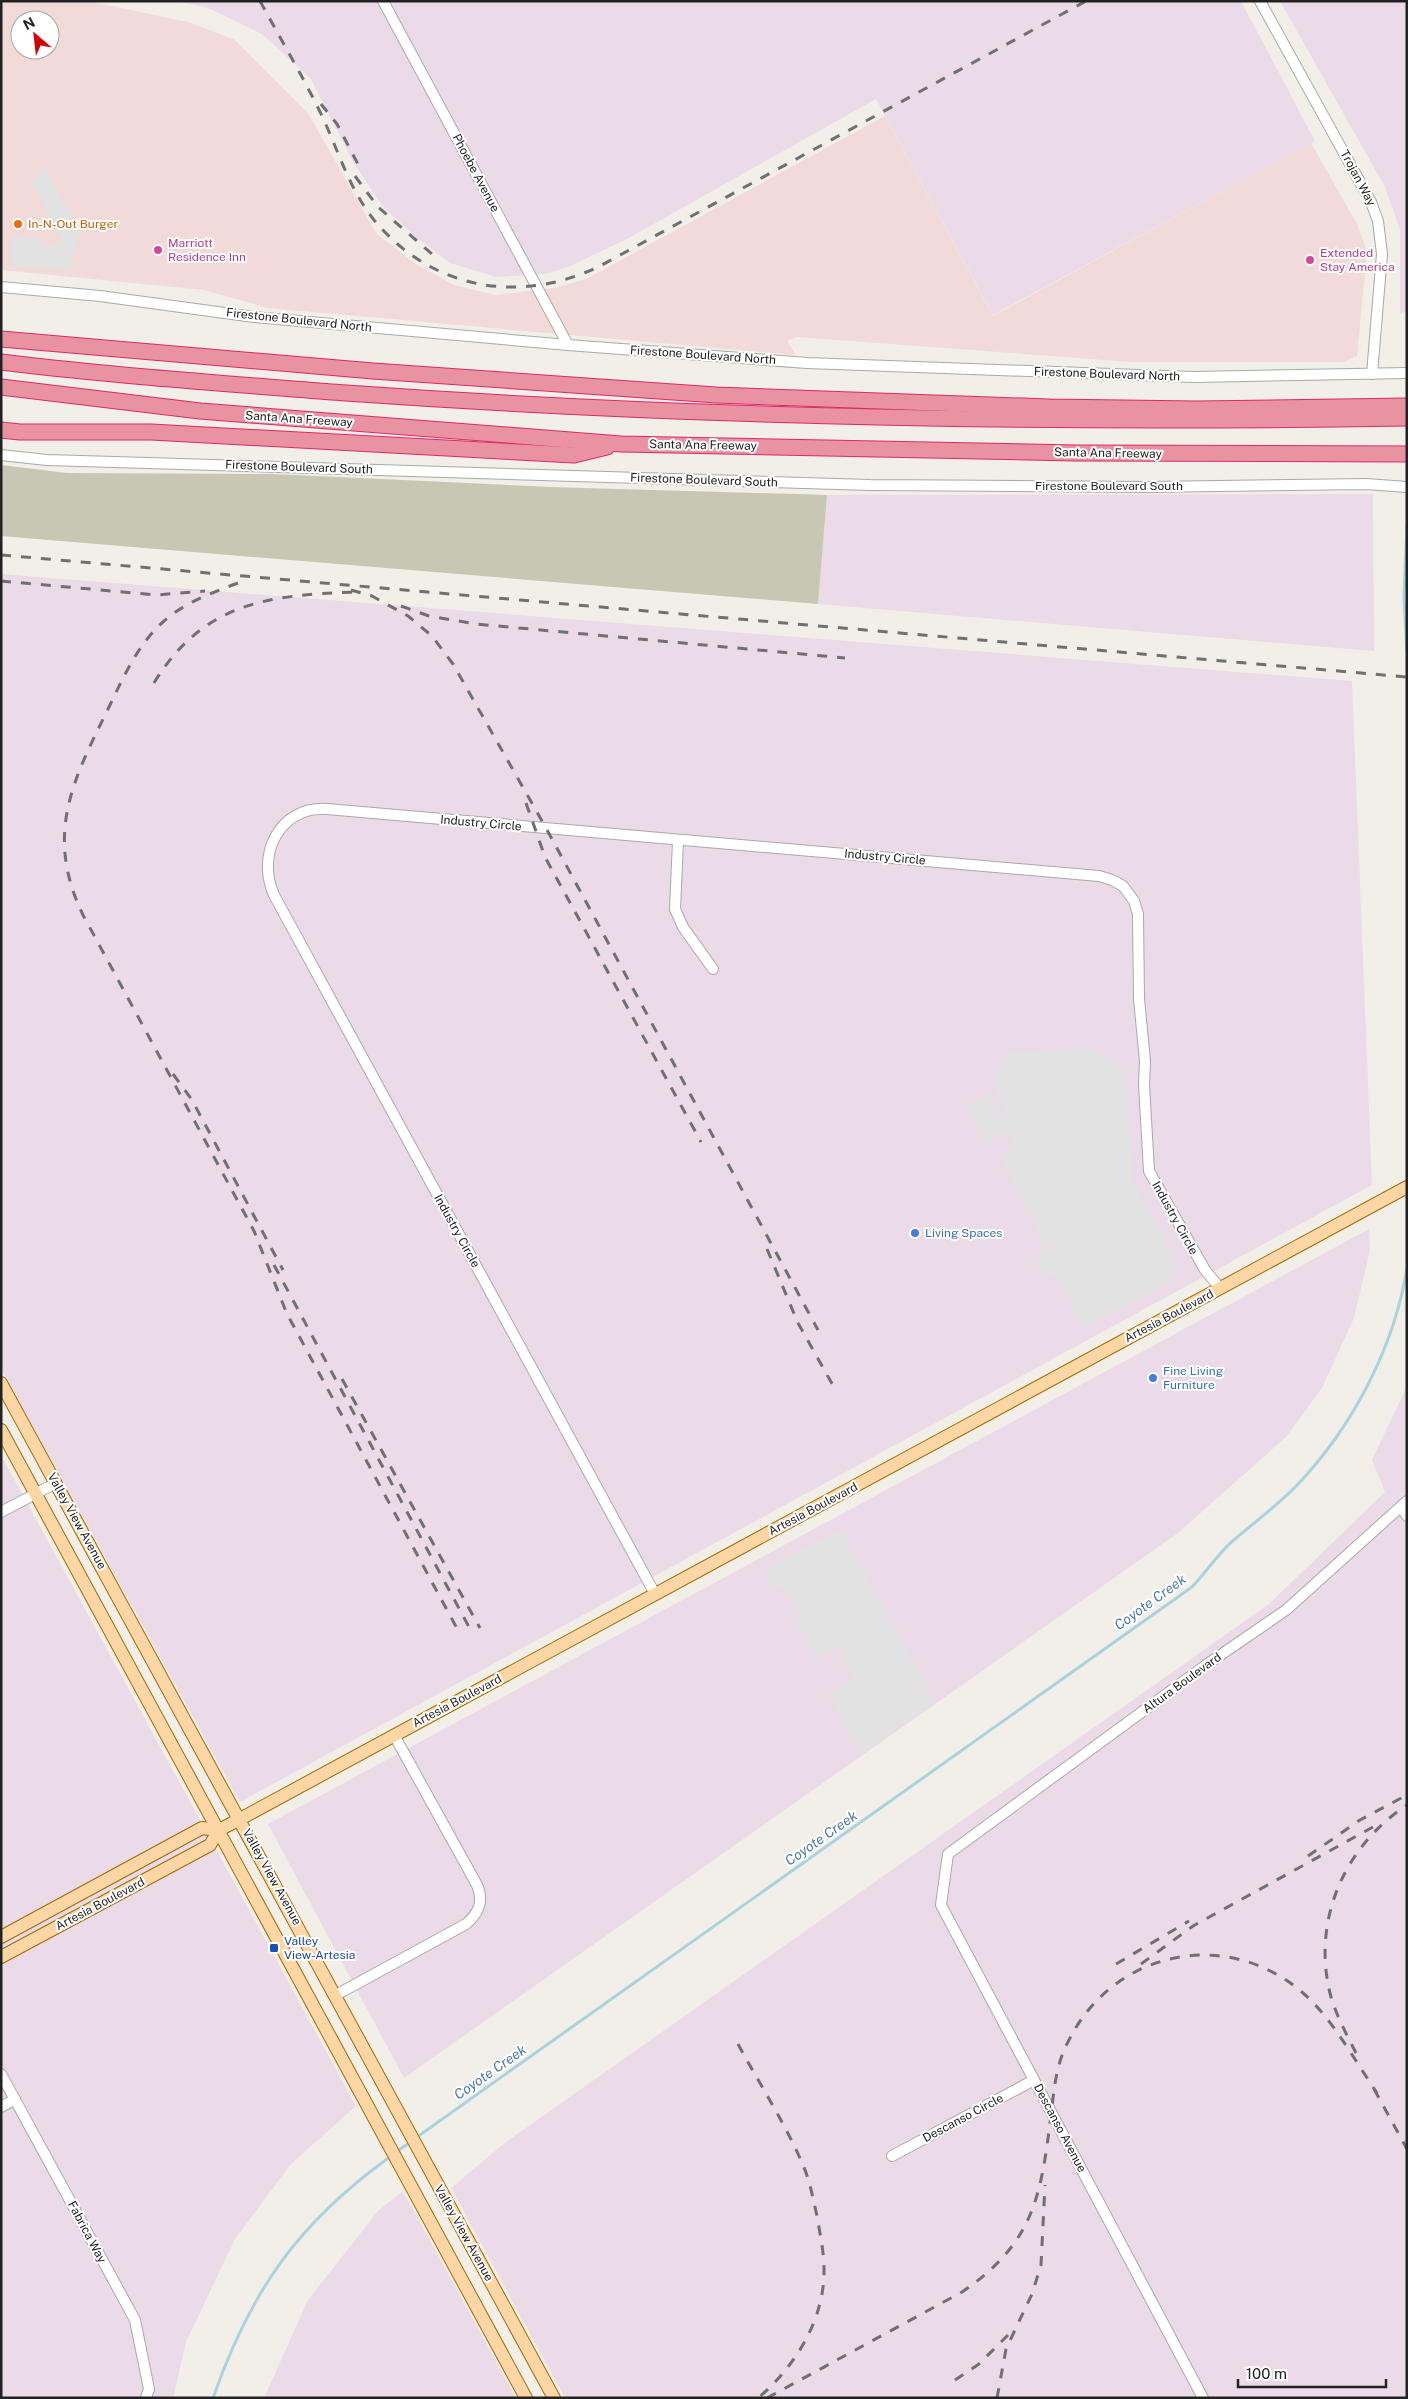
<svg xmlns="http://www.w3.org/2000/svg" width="1408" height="2399" font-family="'Public Sans',sans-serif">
  <rect width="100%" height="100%" fill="#f2efe9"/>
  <path fill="#f2dad9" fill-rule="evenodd" d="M1,1H88L188,22L235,40L308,113L376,233L414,263L454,285L495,295L555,288L586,279L885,116L993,316L1311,143L1357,224L1367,251L1357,356L1343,362H1131L797,337L787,341L796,355L267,308L204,290L1,270ZM20,20H50V50H20Z"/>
  <g fill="#ebdbe8">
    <path d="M177,1H1241L1315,141L993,315L876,99L627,239L568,267L545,274L496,277L450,263L416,237L383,207L353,162L311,79L262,34L208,8Z"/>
    <path d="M1280,1H1407V311L1400,314V230L1385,187Z"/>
    <path d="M1373,494L1374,651L818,604L827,495Z"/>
    <path d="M1,574L1352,681L1372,1185L240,1802L1,1368Z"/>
    <path d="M1369,1229L1370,1250L1354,1318L1322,1388L1286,1437L1178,1533L404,2078L268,1824Z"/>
    <path d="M1407,1386V2398H565L451,2188L506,2142L1269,1604L1385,1492L1372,1460Z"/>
    <path d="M1,1455L356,2106L291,2164L235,2239L186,2342L173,2398H1Z"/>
    <path d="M403,2191L516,2398H264L308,2300L378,2211Z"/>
  </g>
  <path fill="#c7c7b4" d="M1,465L67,473L273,474L550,487L827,495L818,604L1,536Z"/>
  <g fill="#e2e2e2">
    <path d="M44,165L79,231L71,270L11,267V237L41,238L43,246L55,245L62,241L32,182Z"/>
    <path d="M1089,1048L1126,1070L1132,1179L1179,1268L1168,1273L1173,1281L1084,1327L1055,1273L1044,1278L1033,1258L1045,1250L1035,1230L1038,1227L1003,1164L1013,1136L993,1081L1010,1052Z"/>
    <path d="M991,1093L1011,1130L985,1144L965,1107Z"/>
    <path d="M840,1530L936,1701L861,1754L828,1694L854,1680L836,1647L816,1658L795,1619L800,1616L784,1587L776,1591L764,1570Z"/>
  </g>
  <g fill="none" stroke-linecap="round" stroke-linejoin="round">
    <g stroke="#aad3df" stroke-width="3">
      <path d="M1407,523L1404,597L1407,654"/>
      <path d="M417,2137L1192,1587C1207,1571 1219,1552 1235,1539C1261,1517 1287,1498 1309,1472C1358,1416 1395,1342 1407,1268"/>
      <path d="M396,2152L412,2141"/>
      <path d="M213,2398C251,2290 298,2223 391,2156"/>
    </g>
    <defs>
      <g id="minor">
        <path d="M383,1L568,345"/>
        <path d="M1260,1L1371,202L1378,221L1382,254L1372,374"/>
        <path d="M1,287L100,296L254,317L568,345L807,363L1194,377L1407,373"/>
        <path d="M1,455L47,460L870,485L1147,487L1366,484L1407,487"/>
        <path d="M678,841L675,909L683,927L713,969"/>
        <path d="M1401,1507L1407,1516"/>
        <path d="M1,1512L56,1483"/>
        <path d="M655,1594L274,895C256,855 279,806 327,809L1099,876L1112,880L1123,886L1134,901L1138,914L1139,999L1145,1061L1144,1085L1149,1171L1205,1270L1220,1288"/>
        <path d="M336,1995L466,1924C479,1913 484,1901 477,1885L394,1735"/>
        <path d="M1,2074L135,2320L149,2389L146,2398"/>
        <path d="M1,2107L15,2099"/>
        <path d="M892,2156L1034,2080"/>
        <path d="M1203,2398L941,1905L948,1854L1206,1665L1286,1610L1407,1501"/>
      </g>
      <g id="major">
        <path d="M1,1383L554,2398"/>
        <path d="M1,1430L526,2398"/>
        <path d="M1,1937L202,1828L219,1830L240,1819L1407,1187"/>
        <path d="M1,1957L210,1845L219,1830"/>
      </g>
      <g id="highway">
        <path d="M1,339L373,371L716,395L1049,407L1197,409L1407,406"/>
        <path d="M1,362C116,376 231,384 346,393C699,418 1053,424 1407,418"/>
        <path d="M1,387L200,411L621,444L1076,453L1407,454"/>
        <path d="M1,430L20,432H151L574,455L607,447"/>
      </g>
    </defs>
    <use href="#minor" stroke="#a9a9a9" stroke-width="12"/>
    <use href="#major" stroke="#a06b00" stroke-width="14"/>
    <use href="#highway" stroke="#dc2a67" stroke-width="17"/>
    <use href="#minor" stroke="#fff" stroke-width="10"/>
    <use href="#major" stroke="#fcd6a4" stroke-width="12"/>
    <use href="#highway" stroke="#e892a2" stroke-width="15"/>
    <g stroke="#707070" stroke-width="3" stroke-dasharray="10 10" stroke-linecap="butt">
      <path d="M260,1C281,40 304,78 323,118C339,153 350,190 374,220C432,290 520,305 600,266L1086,1"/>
      <path d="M321,104L337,124L361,170"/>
      <path d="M355,176L378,207L432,254"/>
      <path d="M1,555L1407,677"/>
      <path d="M1,581L156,595L205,591"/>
      <path d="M238,583C211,593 186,602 164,621C138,644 124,676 109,707C73,780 44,834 83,915L254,1231L287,1314L299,1336L460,1634"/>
      <path d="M351,590L372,596L408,616L432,636L453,664L546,828L818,1330"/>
      <path d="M401,606L429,616L476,624L845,658"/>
      <path d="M154,683C203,602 269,595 356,592"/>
      <path d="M526,803L545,857L701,1142"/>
      <path d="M173,1074L192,1100L283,1270"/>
      <path d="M767,1249L798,1323L835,1389"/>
      <path d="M274,1265L469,1627"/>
      <path d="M342,1379L480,1628"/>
      <path d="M1308,1856L1360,1820L1407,1795"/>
      <path d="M1116,1964L1189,1921"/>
      <path d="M1141,1964L1193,1926L1373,1827"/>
      <path d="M738,2044C759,2083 785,2123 803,2165C810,2181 813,2199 817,2216C820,2234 824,2252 824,2269C825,2319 795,2367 758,2398"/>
      <path d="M1356,2053C1347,2035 1337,2017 1331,1997C1311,1923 1343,1847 1407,1805"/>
      <path d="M1374,2089L1407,2149"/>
      <path d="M955,2380L979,2364L1008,2335"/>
      <path d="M767,2398L962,2292C1034,2243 1041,2196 1051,2115C1054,2090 1056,2064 1068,2042C1112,1951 1226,1926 1303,1993C1332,2018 1355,2061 1377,2093"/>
      <path d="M997,2398L1006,2349L1032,2294L1041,2265L1045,2185"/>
    </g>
  </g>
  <circle fill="#e8710a" stroke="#fff" stroke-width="2" cx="18" cy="224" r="5"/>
  <g fill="#d1479c" stroke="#fff" stroke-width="2">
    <circle cx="158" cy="250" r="5"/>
    <circle cx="1310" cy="260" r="5"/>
  </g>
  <g fill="#3f7fe0" stroke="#fff" stroke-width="2">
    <circle cx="915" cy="1233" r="5"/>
    <circle cx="1153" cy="1378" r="5"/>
  </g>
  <rect fill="#1a4fb4" stroke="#fff" stroke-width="2" x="269" y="1943" width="10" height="10" rx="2.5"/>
  <g text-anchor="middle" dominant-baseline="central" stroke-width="4" stroke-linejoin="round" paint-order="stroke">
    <g font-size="12" fill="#222" stroke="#fff">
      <text transform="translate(476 173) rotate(62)">Phoebe Avenue</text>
      <text transform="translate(1358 178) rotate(62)">Trojan Way</text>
      <text transform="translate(299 320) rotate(6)">Firestone Boulevard North</text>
      <text transform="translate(703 355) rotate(4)">Firestone Boulevard North</text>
      <text transform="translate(1107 374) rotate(2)">Firestone Boulevard North</text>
      <text transform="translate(299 419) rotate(4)">Santa Ana Freeway</text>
      <text transform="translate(703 445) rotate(1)">Santa Ana Freeway</text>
      <text transform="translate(1108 453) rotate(1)">Santa Ana Freeway</text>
      <text transform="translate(299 467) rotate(2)">Firestone Boulevard South</text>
      <text transform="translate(704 480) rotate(2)">Firestone Boulevard South</text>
      <text x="1109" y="486">Firestone Boulevard South</text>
      <text transform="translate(481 823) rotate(5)">Industry Circle</text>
      <text transform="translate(885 857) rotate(5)">Industry Circle</text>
      <text transform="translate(1175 1218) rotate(61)">Industry Circle</text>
      <text transform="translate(457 1231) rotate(61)">Industry Circle</text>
      <text transform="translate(1169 1316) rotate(-28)">Artesia Boulevard</text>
      <text transform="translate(813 1509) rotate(-28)">Artesia Boulevard</text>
      <text transform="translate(77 1521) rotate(61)">Valley View Avenue</text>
      <text transform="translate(1182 1683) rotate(-36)">Altura Boulevard</text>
      <text transform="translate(457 1701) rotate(-28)">Artesia Boulevard</text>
      <text transform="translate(272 1877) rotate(61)">Valley View Avenue</text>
      <text transform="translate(100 1904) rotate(-28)">Artesia Boulevard</text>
      <text transform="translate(963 2118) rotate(-28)">Descanso Circle</text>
      <text transform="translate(1060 2128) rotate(62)">Descanso Avenue</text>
      <text transform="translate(87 2232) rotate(62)">Fabrica Way</text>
      <text transform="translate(464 2233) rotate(61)">Valley View Avenue</text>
    </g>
    <g font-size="12" fill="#c56008" stroke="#fff" text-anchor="start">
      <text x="28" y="224">In-N-Out Burger</text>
    </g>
    <g font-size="12" fill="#b23c85" stroke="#fff" text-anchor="start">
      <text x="168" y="243">Marriott<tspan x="168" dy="14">Residence Inn</tspan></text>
      <text x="1320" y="253">Extended<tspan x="1320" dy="14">Stay America</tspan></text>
    </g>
    <g font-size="12" fill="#366cbe" stroke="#fff" text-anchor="start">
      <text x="925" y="1233">Living Spaces</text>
      <text x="1163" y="1371">Fine Living<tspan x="1163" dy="14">Furniture</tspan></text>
    </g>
    <g font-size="12" fill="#164399" stroke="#fff" text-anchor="start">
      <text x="284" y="1941">Valley<tspan x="284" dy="14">View-Artesia</tspan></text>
    </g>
    <g font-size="14" font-style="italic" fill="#4a7aab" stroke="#fff">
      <text transform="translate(1150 1602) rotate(-36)">Coyote Creek</text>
      <text transform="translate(821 1838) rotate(-35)">Coyote Creek</text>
      <text transform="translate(490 2072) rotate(-35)">Coyote Creek</text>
    </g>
  </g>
  <rect width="1408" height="2399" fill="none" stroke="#222222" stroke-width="5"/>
  <g transform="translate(35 35) rotate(332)"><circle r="24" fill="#ffffff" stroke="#a7a7a7"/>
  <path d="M0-4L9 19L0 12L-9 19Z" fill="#d40000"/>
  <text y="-8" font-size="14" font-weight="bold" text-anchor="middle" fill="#222222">N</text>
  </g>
  <path d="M1238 2379v8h148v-8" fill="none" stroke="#222222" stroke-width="2.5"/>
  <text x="1246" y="2379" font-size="15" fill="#222222" stroke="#ffffff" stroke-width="4" paint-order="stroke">100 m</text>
</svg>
